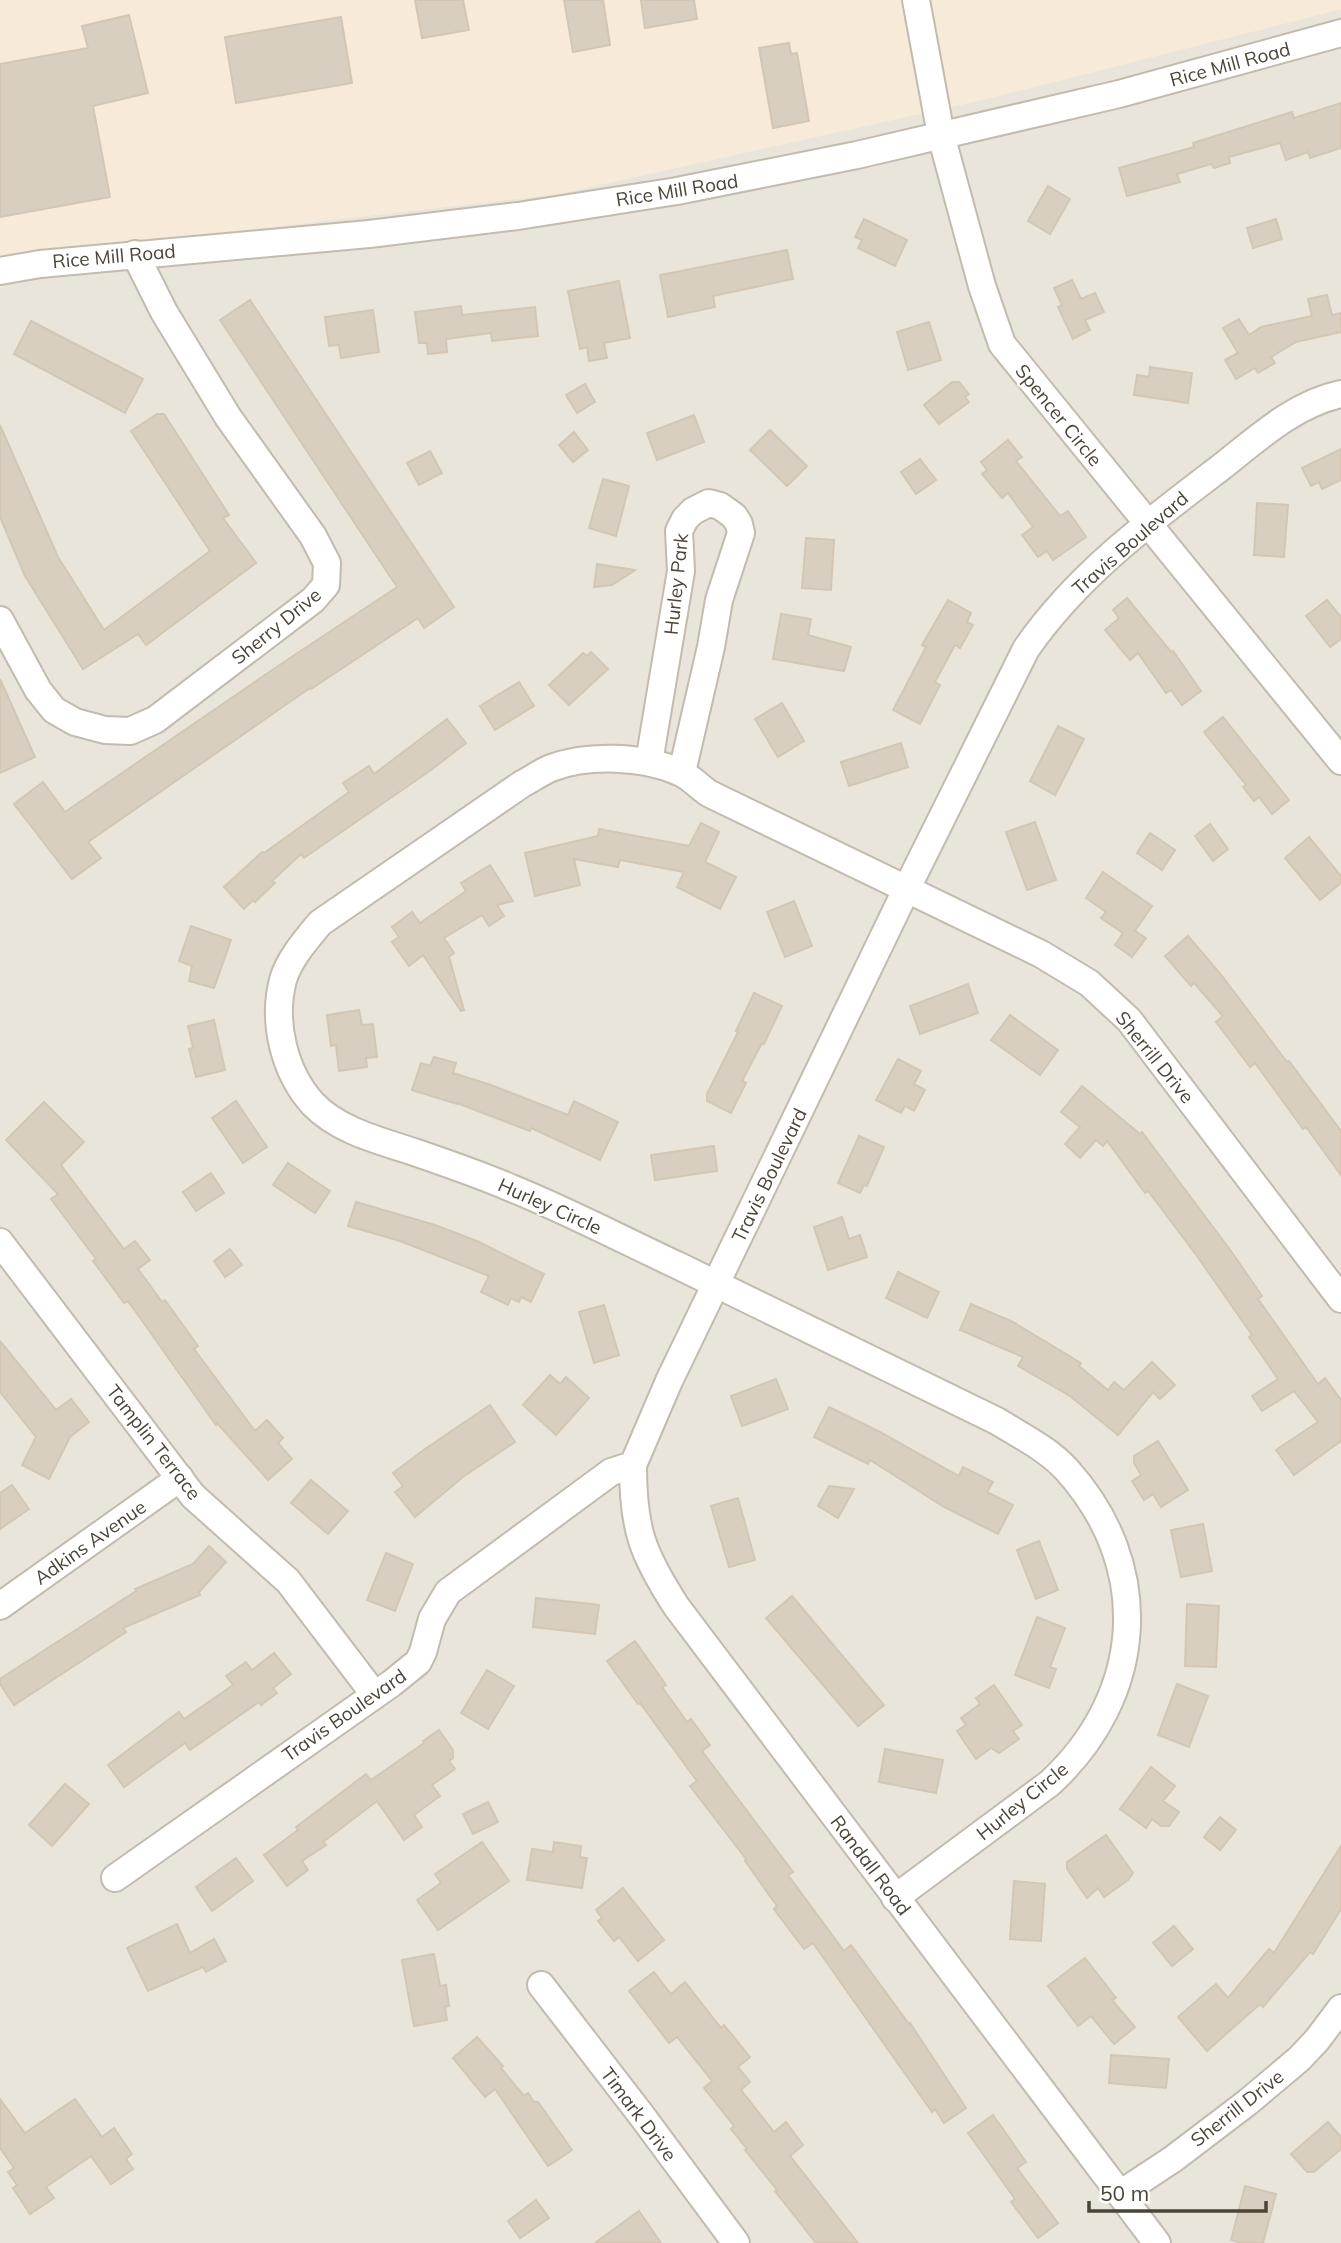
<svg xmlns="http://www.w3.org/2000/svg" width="1341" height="2243" font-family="Mulish,sans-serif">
  <rect width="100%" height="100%" fill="#f6f3ec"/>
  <path fill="#eae5da" d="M1341,9V2243H0V258L558,194L982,100Z"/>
  <path fill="#f7ead8" d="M0,0H1341V9L982,100L558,194L0,258Z"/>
  <g fill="#d8cfc1" stroke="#d3c7b4" stroke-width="2">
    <path d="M415,0H463L469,30L422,38Z"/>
    <path d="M564,0H603L610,45L573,52Z"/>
    <path d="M641,0H694L697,19L645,28Z"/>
    <path d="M129,15L148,93L93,106L110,197L0,217V64L88,48L82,26Z"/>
    <path d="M341,17L352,83L236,103L225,37Z"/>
    <path d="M789,43L791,54L797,53L809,121L773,128L759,48Z"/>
    <path d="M1341,103V148L1310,158L1308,152L1286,160L1280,143L1229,157L1230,163L1214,168L1211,164L1177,174L1180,182L1127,196L1119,168L1194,147L1193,143L1292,112L1294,118Z"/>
    <path d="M1048,186L1070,199L1050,234L1028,221Z"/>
    <path d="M864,219L907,240L895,266L858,248L862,240L855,237Z"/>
    <path d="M1276,219L1282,239L1253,248L1247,228Z"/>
    <path d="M787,250L793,279L713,296L715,307L668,317L660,275Z"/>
    <path d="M1072,280L1081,299L1095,293L1104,312L1085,320L1090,330L1073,339L1058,307L1062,305L1054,288Z"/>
    <path d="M619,281L630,338L604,343L607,358L589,361L587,347L580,349L568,291Z"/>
    <path d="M1327,295L1332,315L1341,313V332L1296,342L1271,357L1275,363L1258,373L1255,368L1236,379L1225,360L1238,353L1223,328L1239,319L1249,335L1261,327L1312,316L1308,299Z"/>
    <path d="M250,300L454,607L424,628L418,618L311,689L310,688L88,842L101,858L72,879L14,804L43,782L65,812L284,662L397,587L220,320Z"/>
    <path d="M461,306L462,315L535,307L538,336L492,341L491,333L446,339L447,352L428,354L427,343H419L415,312Z"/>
    <path d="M373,310L379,352L341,358L339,345L329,346L325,317Z"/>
    <path d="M31,321L143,379L125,413L14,354Z"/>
    <path d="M929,322L941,360L908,370L897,332Z"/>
    <path d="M1150,367L1192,373L1188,403L1134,395L1137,375L1149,377Z"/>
    <path d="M952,382H959L969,394L965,397L969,402L939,424L924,405Z"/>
    <path d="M585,384L595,402L577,413L566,395Z"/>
    <path d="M157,414H164L229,515L223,518L256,563L146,645L138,634L83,669L25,576L0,517V425L58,557L104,630L210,551L131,431Z"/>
    <path d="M694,415L704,442L657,460L647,433Z"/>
    <path d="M770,430L807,466L787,486L750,450Z"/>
    <path d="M574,432L588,450L573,462L559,445Z"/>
    <path d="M1008,440L1022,457L1016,461L1060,516L1068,511L1086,537L1053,560L1047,551L1038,557L1022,535L1033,527L1008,493L1002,498L982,474L987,470L981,462Z"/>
    <path d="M1341,449V480L1322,489L1319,482L1311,486L1302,468Z"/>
    <path d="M430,451L442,473L419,485L407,463Z"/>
    <path d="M920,459L936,480L916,494L901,472Z"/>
    <path d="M603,479L629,486L616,536L589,528Z"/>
    <path d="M1257,503L1288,505L1284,557L1254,555Z"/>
    <path d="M806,538L834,540L831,590L802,588Z"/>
    <path d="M597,564L635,570L612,585L594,587Z"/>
    <path d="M1127,598L1171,652L1173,651L1201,691L1182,705L1171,690L1166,693L1138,653L1130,660L1105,630L1119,618L1113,610Z"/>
    <path d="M948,600L971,613L967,622L973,625L960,648L955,645L935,682L940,685L920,724L893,710L926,647L922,645Z"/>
    <path d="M1327,600L1341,617V639L1330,647L1306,616Z"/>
    <path d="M781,614L811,619L808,635L851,647L844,671L773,659Z"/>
    <path d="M591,652L608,669L569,705L549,685L583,653L587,656Z"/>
    <path d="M0,679L35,757L0,773Z"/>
    <path d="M519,682L534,706L495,730L480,706Z"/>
    <path d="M782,703L804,741L778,757L755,719Z"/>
    <path d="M1223,717L1289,800L1272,814L1259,797L1254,801L1243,787L1246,785L1204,732Z"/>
    <path d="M447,719L466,743L431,770L304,858L301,854L272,881L275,883L255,902L253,900L244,909L224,887L262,852L264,853L349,792L343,783L369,766L374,774Z"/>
    <path d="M1058,726L1084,739L1055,795L1030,781Z"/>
    <path d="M901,743L908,767L849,786L841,762Z"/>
    <path d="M1035,822L1056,880L1027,890L1006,832Z"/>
    <path d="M701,823L719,832L705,862L736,877L720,909L677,887L684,872L620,860L618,867L574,859L580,885L535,896L525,853L598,836L599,829L689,846Z"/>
    <path d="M1210,824L1228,849L1213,861L1195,836Z"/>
    <path d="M1150,833L1175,850L1162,870L1137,853Z"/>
    <path d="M1309,837L1341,876V883L1320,900L1285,858Z"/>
    <path d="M490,865L513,901L497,905L504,916L489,926L482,915L444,938L454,953L449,957L464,1010L461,1011L423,955L409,966L392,942L399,937L392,927L412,912L420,923L466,891L461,883Z"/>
    <path d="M1103,872L1152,906L1135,931L1146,938L1132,957L1115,945L1123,933L1101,918L1106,912L1086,898Z"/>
    <path d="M794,901L812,946L785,957L767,912Z"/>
    <path d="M191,926L231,940L214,988L189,981L192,966L179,961Z"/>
    <path d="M1188,936L1222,976L1287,1062L1289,1061L1341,1131V1175L1306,1127L1303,1129L1255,1063L1250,1067L1216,1022L1223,1016L1194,983L1191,986L1165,956Z"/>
    <path d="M968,984L978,1013L920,1034L910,1006Z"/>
    <path d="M754,993L782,1006L764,1044L762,1043L742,1081L746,1083L731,1113L707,1101V1094L738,1032L736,1031Z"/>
    <path d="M359,1010L362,1025L373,1024L377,1057L366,1058L367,1067L339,1071L336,1045L331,1046L327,1015Z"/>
    <path d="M1010,1015L1058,1050L1040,1075L991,1040Z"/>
    <path d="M214,1020L225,1070L196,1077L189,1049L193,1048L188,1026Z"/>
    <path d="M434,1057L456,1063L453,1073L491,1085L568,1115L574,1101L618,1122L600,1160L531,1128L530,1131L457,1103V1104L412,1090L421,1063L430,1066Z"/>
    <path d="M898,1059L921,1071L914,1084L925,1090L914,1111L905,1106L901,1113L876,1100Z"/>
    <path d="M1082,1086L1140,1134L1142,1132L1231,1251L1262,1296L1258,1299L1318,1384L1325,1378L1341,1400V1441L1294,1475L1276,1450L1318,1422L1294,1391L1262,1411L1252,1396L1278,1379L1249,1337L1252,1335L1197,1256L1148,1191L1145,1193L1107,1141L1103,1146L1096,1140L1080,1158L1065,1144L1080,1127L1061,1112Z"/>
    <path d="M236,1101L267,1147L243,1163L212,1118Z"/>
    <path d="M44,1102L84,1142L61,1165L124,1249L135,1241L150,1260L138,1269L162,1302L165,1300L198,1346L194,1349L255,1431L267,1420L283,1438L278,1443L292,1459L268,1480L217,1423L216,1425L128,1301L124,1303L93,1261L96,1259L51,1199L58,1194L6,1140Z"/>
    <path d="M859,1136L884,1147L867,1186L864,1185L860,1193L838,1183Z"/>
    <path d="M714,1146L717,1171L655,1180L651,1155Z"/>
    <path d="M288,1163L330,1191L315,1213L273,1185Z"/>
    <path d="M211,1173L224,1193L196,1211L183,1192Z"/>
    <path d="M356,1202L435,1225L477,1241L544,1274L531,1302L521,1297L519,1302L511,1298L508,1305L481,1292L489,1276L400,1241L348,1226Z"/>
    <path d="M842,1217L849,1239L860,1235L867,1257L828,1270L814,1227Z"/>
    <path d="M230,1249L242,1265L225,1277L214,1261Z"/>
    <path d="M898,1272L939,1292L927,1318L886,1298Z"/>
    <path d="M971,1304L1013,1322L1081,1363L1079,1366L1108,1390L1114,1382L1124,1390L1152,1362L1175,1385L1160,1399L1153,1392L1118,1435L1070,1396L1018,1366L1023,1357L960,1330Z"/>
    <path d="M604,1305L619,1355L594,1363L579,1312Z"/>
    <path d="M0,1341L56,1410L71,1399L89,1422L70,1437L49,1479L22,1465L36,1437L0,1392Z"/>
    <path d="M550,1375L560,1384L566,1377L589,1398L556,1435L523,1405Z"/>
    <path d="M776,1379L788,1409L742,1426L731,1396Z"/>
    <path d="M490,1405L515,1442L463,1477L415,1517L395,1492L403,1486L393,1473L425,1449Z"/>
    <path d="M829,1407L878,1431L959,1476L963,1467L993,1482L987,1492L1013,1505L998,1534L944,1507L870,1460L868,1464L814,1437Z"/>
    <path d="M1158,1441L1188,1490L1161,1507L1153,1494L1144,1500L1132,1481L1141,1475L1134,1463V1456Z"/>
    <path d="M311,1480L348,1511L328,1534L291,1503Z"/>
    <path d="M12,1485L29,1509L0,1529V1493Z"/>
    <path d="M829,1486L854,1489L838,1518L818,1506Z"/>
    <path d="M738,1498L755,1560L729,1567L711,1506Z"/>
    <path d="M1203,1524L1212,1571L1181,1577L1171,1530Z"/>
    <path d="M1039,1541L1058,1590L1036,1599L1017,1550Z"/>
    <path d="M209,1546L226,1562L199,1592L200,1595L123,1628L126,1632L14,1705L0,1684V1679L136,1591L135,1589L193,1564Z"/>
    <path d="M386,1553L413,1564L395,1611L367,1600Z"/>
    <path d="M792,1596L884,1705L858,1726L766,1618Z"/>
    <path d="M536,1598L599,1605L595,1634L533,1627Z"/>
    <path d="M1187,1604L1219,1606L1216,1667L1185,1666Z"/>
    <path d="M1037,1617L1065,1628L1050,1667L1056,1669L1049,1688L1015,1675Z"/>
    <path d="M635,1641L666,1685L662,1687L687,1722L691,1719L710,1745L702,1751L793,1872L788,1875L844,1951L851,1945L909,2024L910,2023L966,2108L944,2123L935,2109L932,2112L813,1943L804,1949L774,1909L777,1906L745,1861L746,1859L690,1786L697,1781L640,1703L638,1704L607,1661Z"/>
    <path d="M274,1653L291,1674L273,1688L277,1693L261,1705L259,1702L190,1750L185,1743L124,1787L108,1765L179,1712L184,1719L233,1685L226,1676L246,1662L252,1670Z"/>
    <path d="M487,1670L514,1686L488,1729L461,1713Z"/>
    <path d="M1177,1684L1208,1696L1189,1747L1158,1735Z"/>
    <path d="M994,1685L1022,1725L1013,1731L1019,1739L999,1753L991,1748L976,1759L957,1731L966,1725L961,1718L980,1704L976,1698Z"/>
    <path d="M439,1730L453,1750V1758L449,1761L455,1769L432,1785L440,1796L414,1815L422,1827L404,1840L377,1801L323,1842L326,1845L302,1861L308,1870L287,1886L264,1855L298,1830L296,1827L366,1774L371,1780L424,1743L423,1741Z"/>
    <path d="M885,1749L943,1760L936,1793L879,1782Z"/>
    <path d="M1151,1767L1175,1786L1163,1801L1179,1812L1169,1826H1161L1152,1819L1146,1828L1120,1809Z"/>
    <path d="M65,1784L89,1804L52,1846L29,1825Z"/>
    <path d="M488,1802L498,1822L473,1834L463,1814Z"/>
    <path d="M1220,1817L1236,1830L1220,1850L1204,1837Z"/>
    <path d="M1106,1835L1133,1873L1128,1880L1104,1897L1098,1888L1087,1898L1067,1869V1862Z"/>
    <path d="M482,1842L509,1881L438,1930L417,1900L441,1883L435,1874Z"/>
    <path d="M554,1842L581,1846L580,1857L587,1858L582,1888L527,1880L532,1849L553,1852Z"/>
    <path d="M1341,1846V1909L1313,1954L1310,1952L1263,2007L1260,2004L1207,2051L1178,2017L1216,1984L1228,1998L1269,1949L1274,1953Z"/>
    <path d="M236,1858L253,1881L212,1911L196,1887Z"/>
    <path d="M1014,1881L1045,1884L1041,1941L1010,1939Z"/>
    <path d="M623,1888L664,1940L638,1961L619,1937L614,1941L598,1921L602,1918L596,1910Z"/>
    <path d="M177,1924L190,1953L214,1939L226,1961L206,1972L203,1967L148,1991L127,1948Z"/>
    <path d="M1174,1926L1193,1949L1172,1966L1153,1943Z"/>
    <path d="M434,1954L440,1986L446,1985L449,2006L445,2007L447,2020L414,2026L402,1960Z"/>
    <path d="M1085,1958L1116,1998L1112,2000L1135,2027L1114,2044L1091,2016L1078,2026L1048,1986Z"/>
    <path d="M654,1972L671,1994L685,1982L721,2028L724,2025L750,2057L738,2067L750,2082L741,2090L774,2132L786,2122L803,2145L790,2156L858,2243H816L775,2191L777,2190L745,2150L747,2149L731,2129L734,2126L704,2088L712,2081L677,2037L669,2043L629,1991Z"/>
    <path d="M477,2037L503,2066L501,2068L524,2096L528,2093L534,2102H538L572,2150L548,2166L495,2089L485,2097L453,2058Z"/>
    <path d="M1111,2055L1169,2059L1166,2088L1109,2083Z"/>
    <path d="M0,2099L25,2133L75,2099L102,2137L114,2128L132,2154L126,2159L133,2169L111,2184L91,2156L46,2187L54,2198L30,2214L13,2188L17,2185L8,2172L14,2168L0,2148Z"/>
    <path d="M993,2115L1026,2162L1017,2168L1058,2223L1038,2238L1011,2202L1015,2199L968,2133Z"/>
    <path d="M1328,2122L1341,2137V2149L1314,2172H1307L1291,2154Z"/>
    <path d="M1245,2186L1276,2194L1263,2243H1242L1231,2240Z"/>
    <path d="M536,2200L549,2218L520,2238L508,2221Z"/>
    <path d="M639,2211L661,2243H595Z"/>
  </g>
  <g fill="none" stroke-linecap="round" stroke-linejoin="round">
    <defs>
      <g id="minor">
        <path d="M916,0L941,135L982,286L1002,344L1341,761"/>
        <path d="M0,271L40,264L369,234L518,216L677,191L857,155L1119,94L1341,33"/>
        <path d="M0,620L38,690L54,710L75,722L105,730L130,731L155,720L313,600L326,585L327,563L313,536L228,417L164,312L135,254"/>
        <path d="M649,762L681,571L679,531L685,519L693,511L709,503L720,506L734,516L739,524L741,533L719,600L711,647L682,772"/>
        <path d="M0,1242L193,1496L288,1581L374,1694"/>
        <path d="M633,1465C633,1529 642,1553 676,1606L1157,2243"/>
        <path d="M0,1606L180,1478"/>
        <path d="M115,1878L392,1683L418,1662L423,1652L432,1619L448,1592L611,1472L633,1465L669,1381L907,888L1026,649C1077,575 1149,522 1220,468C1257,439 1294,404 1341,394"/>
        <path d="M895,1898L1050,1783C1145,1695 1154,1567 1067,1470C1048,1449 1021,1436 997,1421C891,1370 785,1318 679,1266C623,1240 568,1211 511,1188C481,1175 449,1164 417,1153C382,1141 340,1132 313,1104C284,1072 272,1022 283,980C289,959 306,940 320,923L522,784C532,779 541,772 551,768C588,754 644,756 679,772C690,776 700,788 710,794L1041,954L1089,983L1129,1020L1341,1299"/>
        <path d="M541,1985L642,2116L736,2243"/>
        <path d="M1120,2194L1173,2159L1248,2102L1299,2059L1317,2040L1341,2008"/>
      </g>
    </defs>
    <use href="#minor" stroke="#c2bbae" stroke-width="30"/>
    <use href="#minor" stroke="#fff" stroke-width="26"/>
  </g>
  <g text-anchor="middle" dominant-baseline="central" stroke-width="5" stroke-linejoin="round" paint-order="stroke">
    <g font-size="19" fill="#4b4439" stroke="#fff">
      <text transform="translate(1230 64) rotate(-15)">Rice Mill Road</text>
      <text transform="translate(677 190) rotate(-9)">Rice Mill Road</text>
      <text transform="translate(114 256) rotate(-5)">Rice Mill Road</text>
      <text transform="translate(1059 415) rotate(51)">Spencer Circle</text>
      <text transform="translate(1130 543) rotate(-41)">Travis Boulevard</text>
      <text transform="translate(676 584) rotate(-84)">Hurley Park</text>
      <text transform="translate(276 626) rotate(-39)">Sherry Drive</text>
      <text transform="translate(1155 1057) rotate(51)">Sherrill Drive</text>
      <text transform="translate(769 1175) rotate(-64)">Travis Boulevard</text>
      <text transform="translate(550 1206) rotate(24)">Hurley Circle</text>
      <text transform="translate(154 1442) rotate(52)">Tamplin Terrace</text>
      <text transform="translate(90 1542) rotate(-35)">Adkins Avenue</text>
      <text transform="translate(344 1715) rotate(-35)">Travis Boulevard</text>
      <text transform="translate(1022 1801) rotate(-39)">Hurley Circle</text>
      <text transform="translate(871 1865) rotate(53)">Randall Road</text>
      <text transform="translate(1237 2108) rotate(-38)">Sherrill Drive</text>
      <text transform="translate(639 2114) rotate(53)">Timark Drive</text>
    </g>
  </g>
  <path d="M1089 2201v10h177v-10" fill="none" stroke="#4b4439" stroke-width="3.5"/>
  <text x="1100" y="2201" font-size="21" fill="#4b4439" stroke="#ffffff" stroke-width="5" paint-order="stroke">50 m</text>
</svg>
